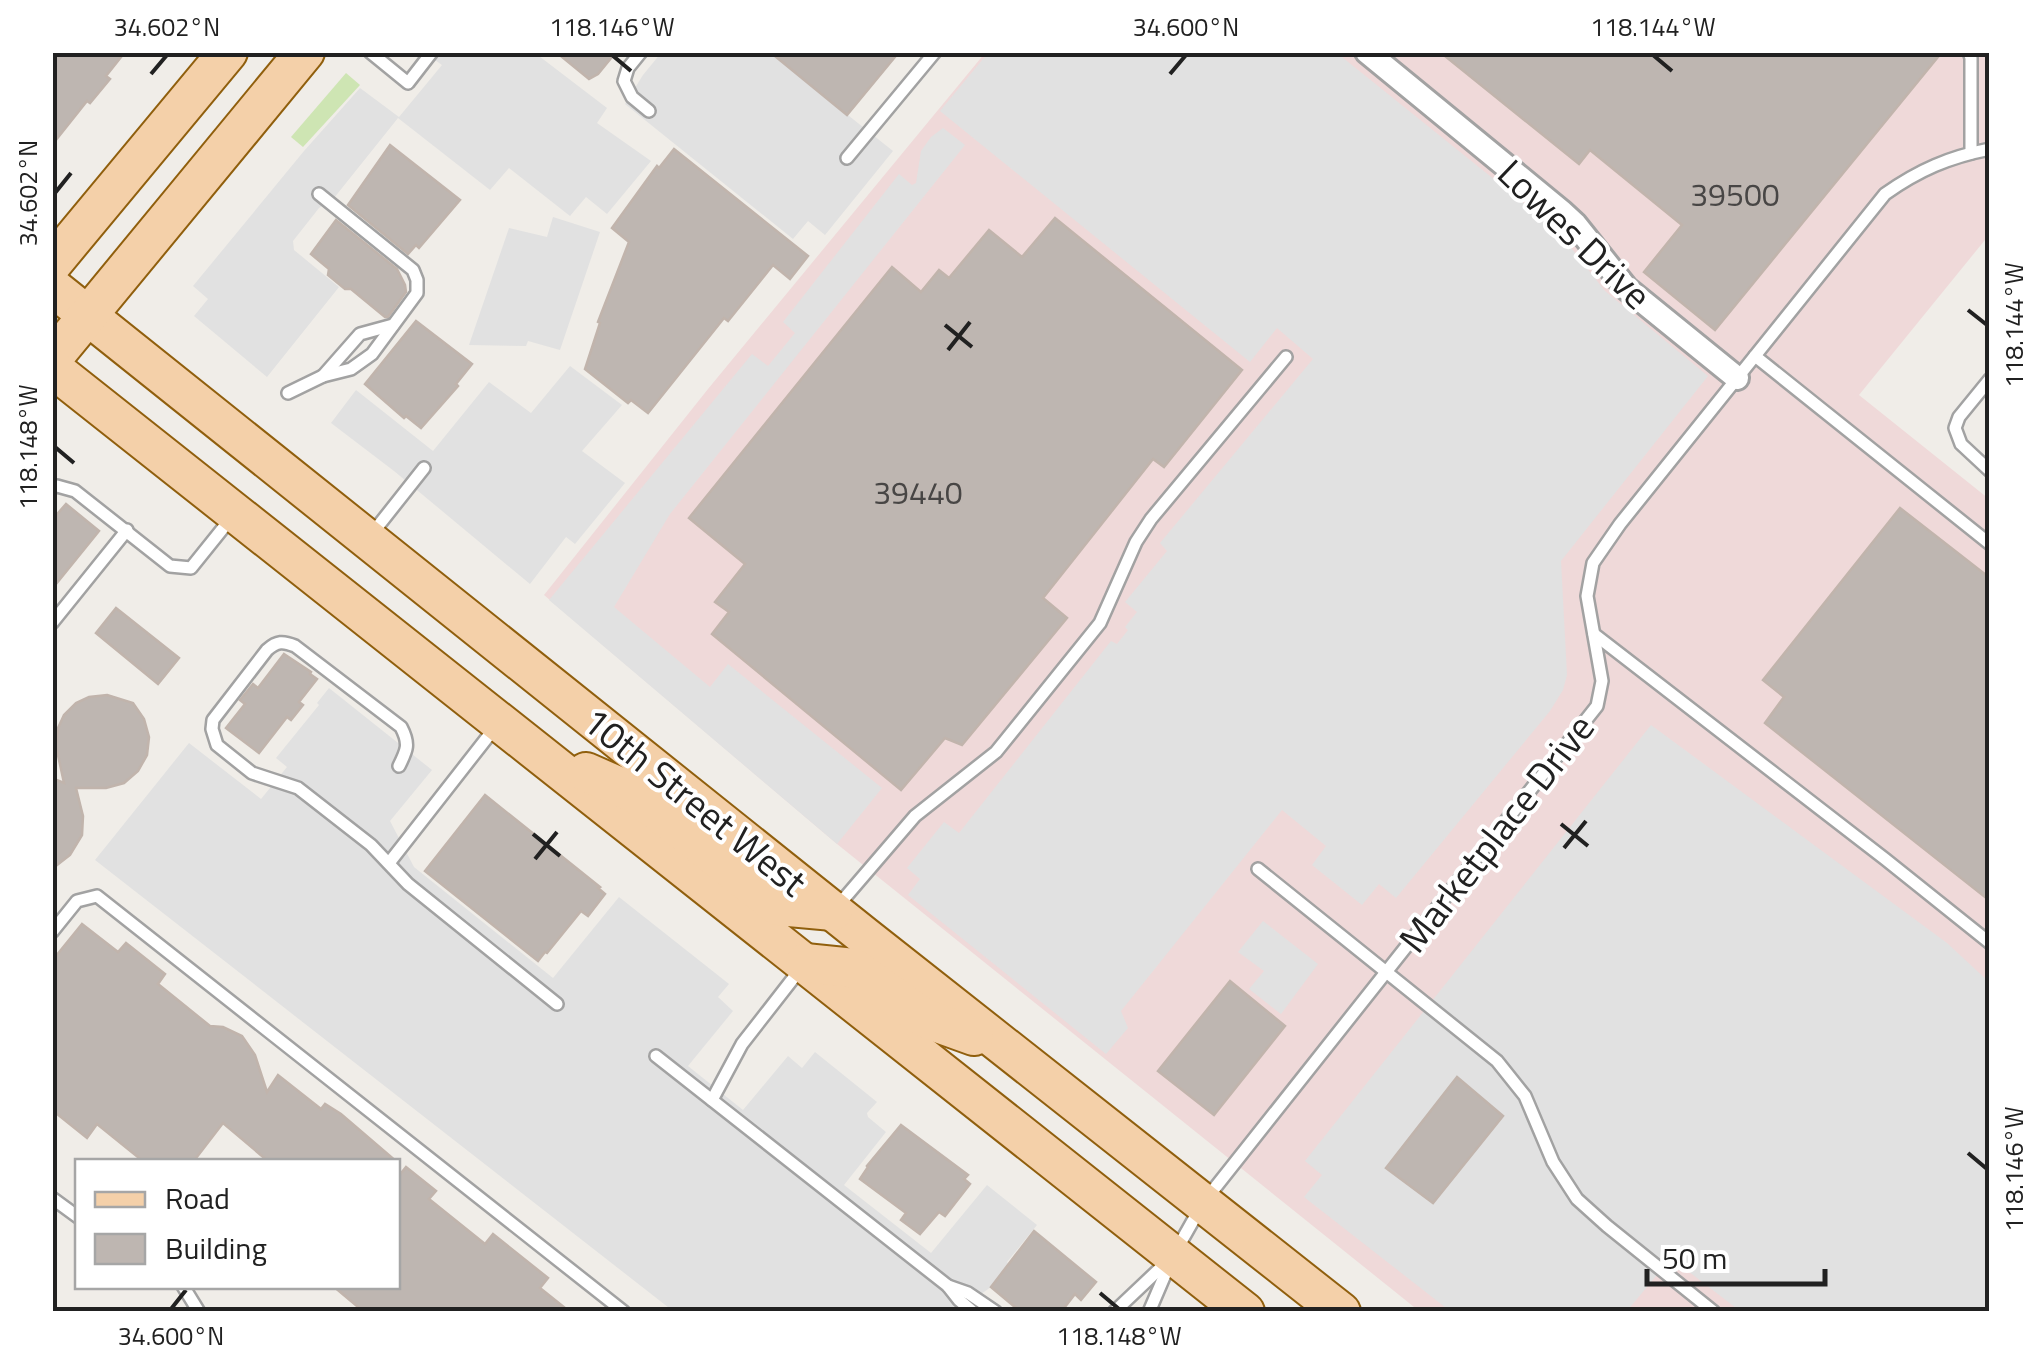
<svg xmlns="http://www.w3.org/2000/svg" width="2042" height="1364" font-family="'Titillium Web',sans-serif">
  <rect width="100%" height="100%" fill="#f0ede8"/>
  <path fill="#efd9d9" d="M985,53H1989V235L1859,395L1989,499V1311H1419L837,844L544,595L708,389Z"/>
  <path fill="#cee5b3" d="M346,73L360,85L303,147L291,137Z"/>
  <g fill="#e1e1e1" fill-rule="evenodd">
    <path d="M425,53H535L607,108L597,123L651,161L607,214L586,197L570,216L509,168L490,190L398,118L334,198L319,208L293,241L294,250L339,287L267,377L194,316L208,299L193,286L304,151L360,88L399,117L442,65Z"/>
    <path d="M661,53H770L893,151L825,235L808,221L793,239L625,104L643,75Z"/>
    <path d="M988,53H1337L1557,230L1605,291L1708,376L1561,561L1567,675L1563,690L1550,711L1396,898L1379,884L1362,905L1312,865L1326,846L1282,810L1121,1011L1128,1028L1106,1054L908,895L920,879L907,868L944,822L959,833L1111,641L1117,644L1128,630L1125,627L1137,612L1125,602L1167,551L1160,543L1313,359L1277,328L1250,362L940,111Z"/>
    <path d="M943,128L965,145L670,514L614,607L710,687L728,664L882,788L837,844L549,600L752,354L768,366L795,333L783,322L899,174L912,185L916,183L921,151L931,137Z"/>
    <path d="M553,217L600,232L560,350L528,341L526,346L469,345L509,228L547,237Z"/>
    <path d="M570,366L622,405L582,451L625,483L575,544L566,537L530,584L394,471L331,423L356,390L433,451L489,382L531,413Z"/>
    <path d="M329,688L432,770L390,821L414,867L553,978L619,897L729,984L718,997L733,1011L688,1066L743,1110L788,1056L802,1068L815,1052L877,1102L867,1113L868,1117L886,1132L844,1185L931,1253L987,1185L1037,1225L1007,1262L1009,1265L991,1287L957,1311H673L95,860L189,743L261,799L287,767L276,758L319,705L317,703Z"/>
    <path d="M1651,725L1947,943L1989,982V1311H1740L1671,1258L1627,1311H1450L1304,1197L1322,1175L1305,1161ZM1457,1078L1503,1117L1432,1203L1386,1168Z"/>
    <path d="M1263,921L1318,964L1281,1014L1249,989L1264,971L1238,952Z"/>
  </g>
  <g fill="#beb6b1" stroke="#c1b4ac" stroke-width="2.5">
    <path d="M52,52H125L106,76L110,79L90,103L87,101L52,145Z"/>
    <path d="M556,52H616L598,74L589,79Z"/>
    <path d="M770,52H899L847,115Z"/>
    <path d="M1440,52H1942L1715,330L1644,272L1682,225L1590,150L1579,164Z"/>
    <path d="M390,145L460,200L419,248L416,245L408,254L348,205Z"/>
    <path d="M674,149L808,256L790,279L773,265L728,321L724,318L648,413L631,400L628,403L585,369L600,323L598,322L629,242L612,228L657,166L659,168Z"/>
    <path d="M1055,218L1242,370L1164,467L1153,459L1043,598L1067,618L962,745L945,738L901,790L712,634L729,612L715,602L745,564L689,518L892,267L921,292L939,270L949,278L989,230L1022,257Z"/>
    <path d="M336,220L397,269L405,285L406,292L388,317H385L351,289H345L328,275L329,269L311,254Z"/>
    <path d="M416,321L472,364L456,384L458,386L421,428L406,416L404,418L365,384Z"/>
    <path d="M66,504L99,531L52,589V520Z"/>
    <path d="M1900,508L1990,578V901L1765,723L1784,697L1763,680Z"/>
    <path d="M116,608L179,658L158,684L96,633Z"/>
    <path d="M284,654L311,672L310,674L317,679L299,702L303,705L291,720L287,717L259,753L226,728L245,704L240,700L253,684L258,688Z"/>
    <path d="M107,695L133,703L144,719L149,737L147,755L138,771L124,783L106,788H76L83,816L82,835L70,855L52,869V778L64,783L56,746L58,728L64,715L76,703L89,697Z"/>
    <path d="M485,795L600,887L598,888L605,894L588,916L581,911L547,953L545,952L538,961L425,871Z"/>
    <path d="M82,924L118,952L126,943L165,974L158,984L210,1026L223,1027L242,1036L255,1055L267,1092L278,1075L321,1109L325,1104L341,1114L397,1162H269L223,1123L193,1162H144L97,1124L87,1138L52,1110V961Z"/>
    <path d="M1230,981L1285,1026L1214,1115L1158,1071Z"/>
    <path d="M1457,1077L1503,1116L1433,1203L1386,1168Z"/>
    <path d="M901,1125L968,1175L964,1179L970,1184L945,1216L939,1212L920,1234L901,1220L906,1213L860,1179L868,1167L867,1166Z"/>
    <path d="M406,1167L436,1191L429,1199L485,1244L493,1234L548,1278L540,1288L570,1312H364L333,1286H398V1177Z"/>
    <path d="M1034,1231L1096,1282L1081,1300L1075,1294L1061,1312H1021L991,1287Z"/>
  </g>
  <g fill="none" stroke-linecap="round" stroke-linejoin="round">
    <defs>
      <g id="lane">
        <path d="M370,52L408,83L432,52"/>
        <path d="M641,52L628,68L624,81L632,97L649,111"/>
        <path d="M1969,52L1971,58V153"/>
        <path d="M847,158L935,52"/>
        <path d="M1755,356L1990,544"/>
        <path d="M323,376L360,334L393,325"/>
        <path d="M1990,379L1959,417L1955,428L1961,444L1990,471"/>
        <path d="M288,393L323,376L351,369L372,354L417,293V280L413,270L319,194"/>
        <path d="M52,488L57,486L75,491L170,566L191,568L232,517"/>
        <path d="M371,535L424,468"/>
        <path d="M52,623L127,530"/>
        <path d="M1594,634L1885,859L1990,943"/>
        <path d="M399,766C407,750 410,744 401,727L295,646C283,641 277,641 267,650L213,720L212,729L217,745L252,773L298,788L371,845L408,884L557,1004"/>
        <path d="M389,863L497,725"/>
        <path d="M1258,869L1497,1061L1525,1096L1553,1162L1577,1199L1607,1226L1714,1312"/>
        <path d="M836,908L915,816L996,752L1100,623L1136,542L1151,519L1286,357"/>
        <path d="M52,932L77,901L97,896L624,1312"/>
        <path d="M656,1056L948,1286L959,1300L973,1312"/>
        <path d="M712,1100L742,1044L802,967"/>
        <path d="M52,1198L78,1217"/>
        <path d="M183,1286L199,1312"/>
        <path d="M948,1286L968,1293L996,1312"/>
        <path d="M1114,1312L1170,1259"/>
        <path d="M1149,1312L1173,1256L1203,1203L1597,706L1602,681L1587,596L1593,563L1620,524L1885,194C1919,170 1949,157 1990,149"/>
      </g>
      <path id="street" d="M1367,52L1562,212L1575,224L1626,288L1737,378"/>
      <g id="primary">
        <path d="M52,264L228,52"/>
        <path d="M52,287L864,936L1341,1312"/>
        <path d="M52,359L305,52"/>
        <path d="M52,368L1245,1312"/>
        <path d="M586,772L634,793L778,906L833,911"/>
        <path d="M805,963L854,968L924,1018L974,1036"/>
      </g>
    </defs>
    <use href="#lane" stroke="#a2a2a2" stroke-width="16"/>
    <use href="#street" stroke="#a2a2a2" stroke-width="28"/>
    <use href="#primary" stroke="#905f0d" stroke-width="42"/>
    <use href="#lane" stroke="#fff" stroke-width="11"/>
    <use href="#street" stroke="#fff" stroke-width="22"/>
    <use href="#primary" stroke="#f4d0a9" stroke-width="38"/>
  </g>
  <path fill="none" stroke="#212121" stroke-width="4" d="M612,55L631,71M1653,55L1672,71M151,74L167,55M1170,74L1186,55M55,193L71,173M1968,310L1987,325M945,325L972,347M948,350L970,322M55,447L74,463M1561,824L1588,846M533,834L560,856M1564,848L1586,821M535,859L557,832M1968,1153L1987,1169M1100,1293L1119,1309M171,1309L186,1290"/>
  <g text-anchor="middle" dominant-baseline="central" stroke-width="8" stroke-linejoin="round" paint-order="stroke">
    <g font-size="32" fill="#484645">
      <text x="1735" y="194">39500</text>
      <text x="918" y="492">39440</text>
    </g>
    <g font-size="38" fill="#212121" stroke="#fff">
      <text transform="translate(1575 234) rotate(44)">Lowes Drive</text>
      <text transform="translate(695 801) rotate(39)">10th Street West</text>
      <text transform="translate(1496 833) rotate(-52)">Marketplace Drive</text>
    </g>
  </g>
  <rect width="2042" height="1364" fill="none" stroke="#ffffff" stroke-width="110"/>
  <rect x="75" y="1159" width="325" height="130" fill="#ffffff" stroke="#a6a6a6" stroke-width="2.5"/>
  <rect x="95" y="1192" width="50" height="15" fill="#f4d0a9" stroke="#a6a6a6" stroke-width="2.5"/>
  <text x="165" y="1209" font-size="30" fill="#212121">Road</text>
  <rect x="95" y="1234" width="50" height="30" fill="#beb6b1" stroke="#a6a6a6" stroke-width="2.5"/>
  <text x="165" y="1259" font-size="30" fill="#212121">Building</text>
  <path d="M1647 1269v15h178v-15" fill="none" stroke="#212121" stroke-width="5"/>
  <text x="1662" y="1269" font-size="30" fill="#212121" stroke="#ffffff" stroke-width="8" paint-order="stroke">50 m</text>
  <rect x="55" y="55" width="1932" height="1254" fill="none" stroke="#212121" stroke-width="4"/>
  <g font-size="25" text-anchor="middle" fill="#212121">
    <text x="167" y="36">34.602°N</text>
    <text x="612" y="36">118.146°W</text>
    <text x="1186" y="36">34.600°N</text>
    <text x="1653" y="36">118.144°W</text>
    <text transform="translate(28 193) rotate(-90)" y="9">34.602°N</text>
    <text transform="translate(2014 325) rotate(-90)" y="9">118.144°W</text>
    <text transform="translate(28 447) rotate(-90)" y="9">118.148°W</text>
    <text transform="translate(2014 1169) rotate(-90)" y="9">118.146°W</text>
    <text x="171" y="1345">34.600°N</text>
    <text x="1119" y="1345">118.148°W</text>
  </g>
</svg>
